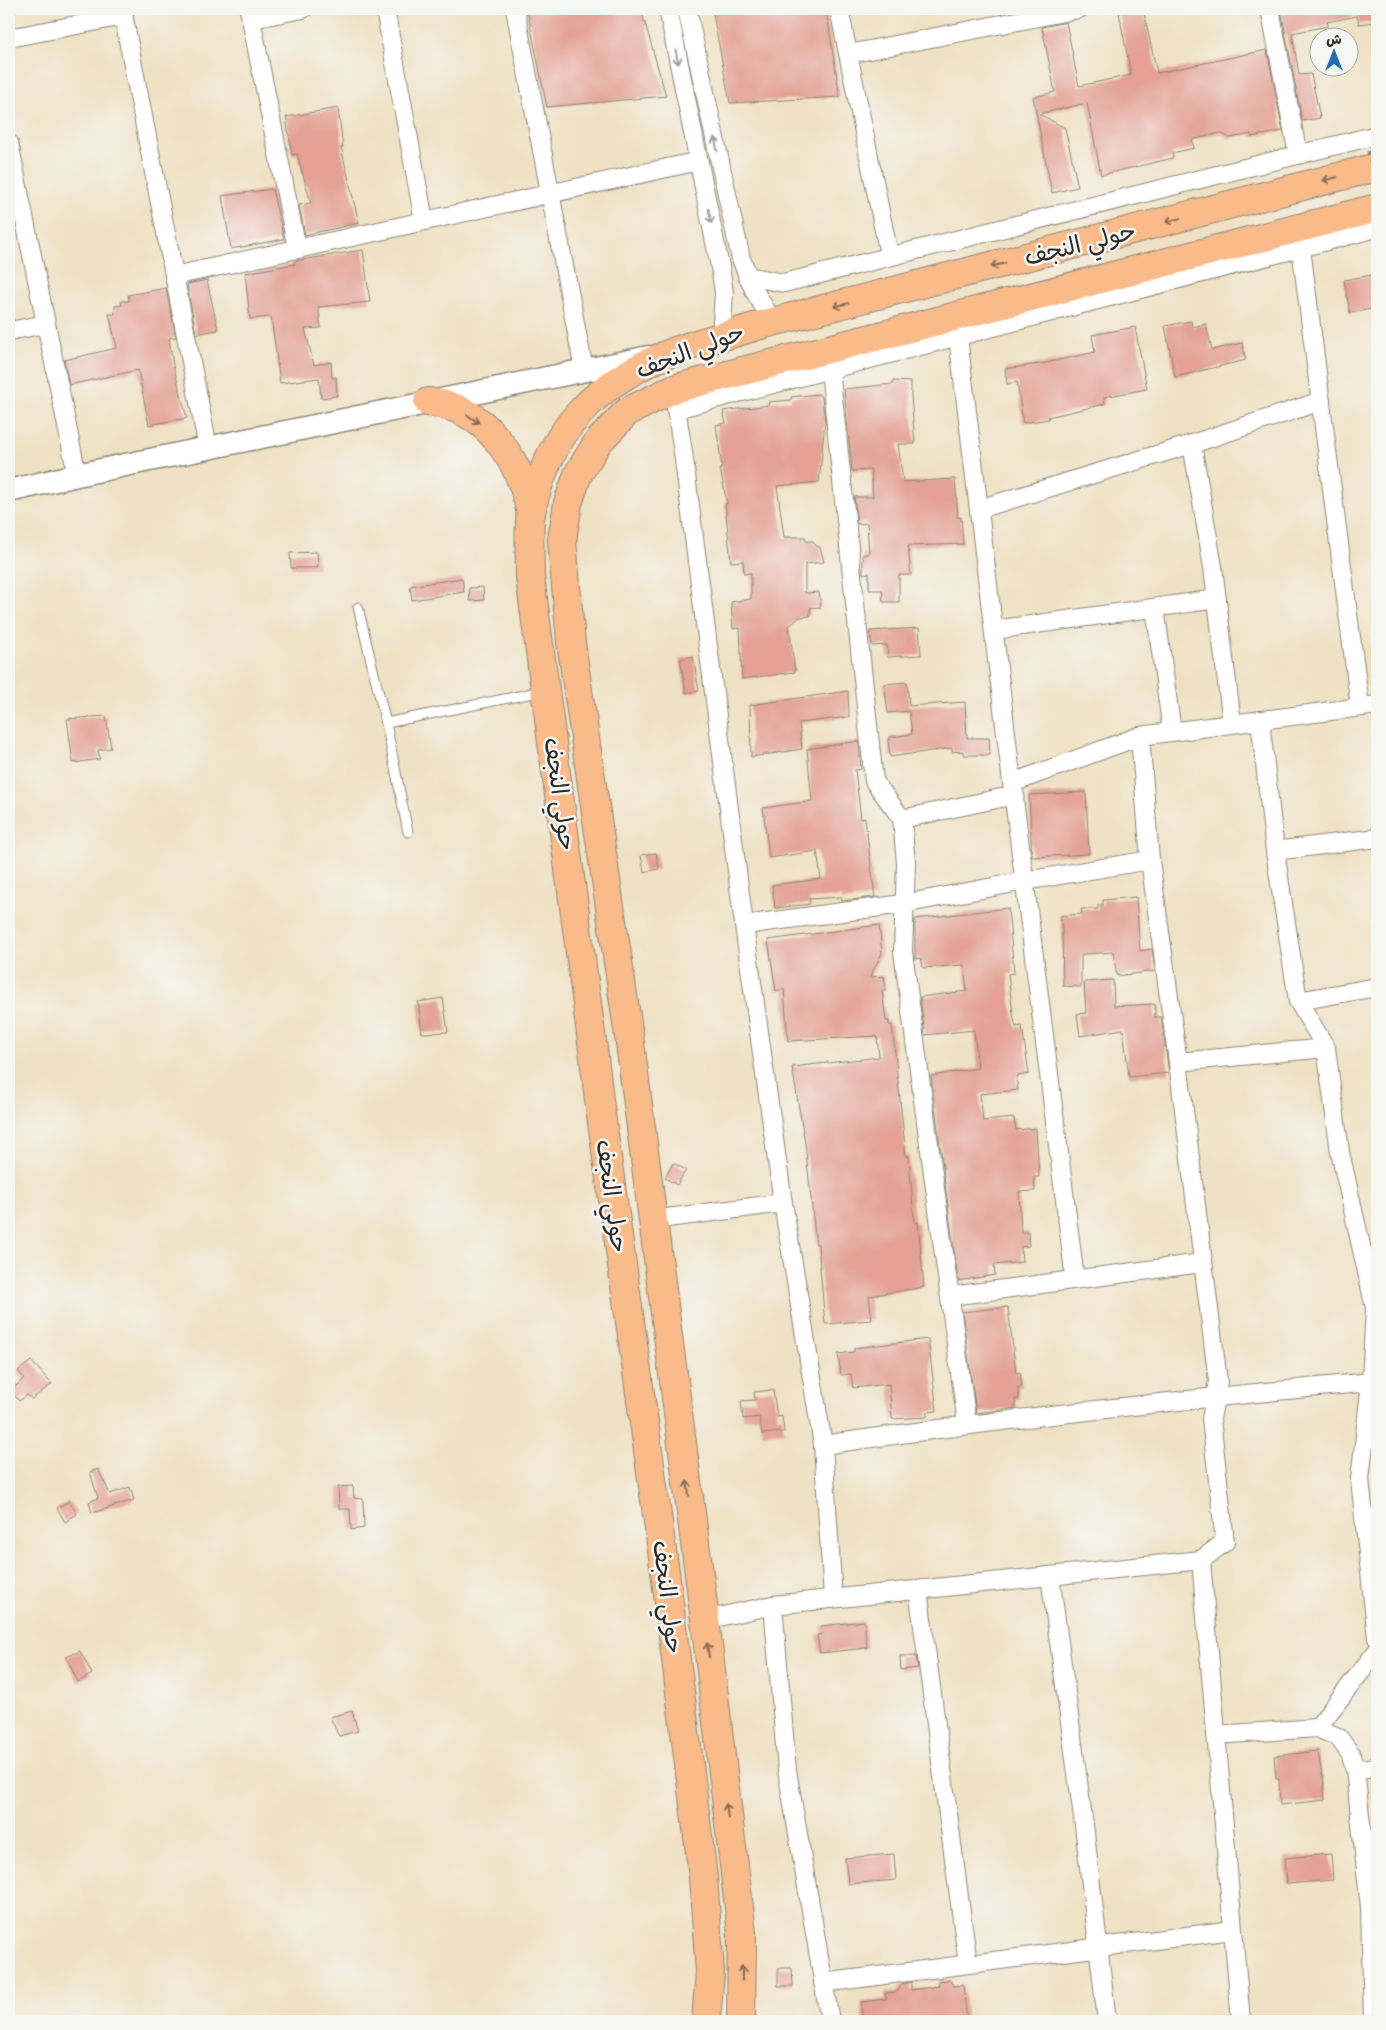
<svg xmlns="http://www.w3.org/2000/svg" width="1386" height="2030" font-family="Caveat,'Playpen Sans Arabic',sans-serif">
  <rect width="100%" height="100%" fill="#f6f6f2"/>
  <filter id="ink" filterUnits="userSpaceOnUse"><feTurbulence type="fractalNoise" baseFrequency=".02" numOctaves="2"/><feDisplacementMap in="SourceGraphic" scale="10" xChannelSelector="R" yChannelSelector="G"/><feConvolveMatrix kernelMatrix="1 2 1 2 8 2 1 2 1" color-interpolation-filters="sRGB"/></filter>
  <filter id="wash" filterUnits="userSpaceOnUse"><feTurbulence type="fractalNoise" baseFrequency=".0096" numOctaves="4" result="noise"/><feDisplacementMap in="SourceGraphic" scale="20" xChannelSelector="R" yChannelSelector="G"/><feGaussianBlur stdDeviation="1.12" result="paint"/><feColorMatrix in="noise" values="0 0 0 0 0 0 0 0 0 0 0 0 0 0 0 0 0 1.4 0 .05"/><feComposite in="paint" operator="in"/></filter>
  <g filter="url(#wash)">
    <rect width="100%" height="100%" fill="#efe1c3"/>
    <g id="blocks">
      <g fill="#e4a194">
        <path d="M527,9H641L666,96L547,107Z"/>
        <path d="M712,9H826L840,97L730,103Z"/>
        <path d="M1139,9H1143L1157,73L1267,50L1283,131L1251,137V134L1230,138L1220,133L1192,140L1194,148L1172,153L1173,158L1101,175L1087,103L1039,114L1065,128L1078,187L1052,193L1033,97L1055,92L1042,27L1066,22L1079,86L1131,75L1119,13Z"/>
        <path d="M1281,9H1314L1315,11L1327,9H1377V22L1359,24L1357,16L1327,22L1328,26L1292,33L1299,75L1311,74L1320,118L1302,121Z"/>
        <path d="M338,108L343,147H341L359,223L305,235L299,205L311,203L297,154L292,155L286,117Z"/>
        <path d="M272,189L284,239L231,249L222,196Z"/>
        <path d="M363,250L370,302L318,307L321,328L305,329L314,365L331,362L332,378L336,377L337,396L321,398L319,378L280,383L271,317L250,319L245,273L295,264L294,261Z"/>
        <path d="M1377,274V308L1350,313L1344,280Z"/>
        <path d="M207,280L218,330L196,334L187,284Z"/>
        <path d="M166,288L176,337L169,338L173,365L187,418L149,425L138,370L69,385L64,360L117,348L109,314H115V306L122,305L121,301H129L128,295Z"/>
        <path d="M1191,321L1192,327L1206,324L1212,350L1242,343L1246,360L1175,377L1165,326Z"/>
        <path d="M1135,327L1147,389L1104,397L1105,404L1048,417L1049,419L1023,423L1017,382L1007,384L1005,369L1046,363L1095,352L1092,335Z"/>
        <path d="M893,381L911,382V396L915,444H898L903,482L955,479L958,518L961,517L963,544L908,546L911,575H899V602H883L882,590H869V573L863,574V554H869L867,523L857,524L854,497H873L871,470L852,471L844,389L893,384Z"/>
        <path d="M819,394L822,398L825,422L819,482L777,486L784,537H805L806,541H813L816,546L820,547L824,562L805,564V593L819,592L821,607L810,608V616L800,617L789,626L795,672L742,679L740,628L733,629L731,602L751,599V573L744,574L743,561L731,562L725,504H727L720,468H722L716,425L726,423L723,411L769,405L768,402L791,400V397Z"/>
        <path d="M317,552L318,568H291L290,553Z"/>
        <path d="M462,578L464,592L412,600L410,586Z"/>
        <path d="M483,587L484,600L470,601L469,588Z"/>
        <path d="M919,628L921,655L888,657L887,645L872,646L870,631Z"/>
        <path d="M693,656L699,691L686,693L680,659Z"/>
        <path d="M907,682L909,706L965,702L967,738H989L990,755H964L962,751L952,752V748L890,757L888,740H890V737L912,734L909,711L888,713L884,684Z"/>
        <path d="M848,691L849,717L799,723L802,749L751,757L750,705Z"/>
        <path d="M106,716L111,748L98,750L100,759L73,763L67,719Z"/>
        <path d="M859,741L861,769L855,770L861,819L865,818L875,897L842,901L841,897L809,899L810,904L775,908L772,885L821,879L817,851L769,858L763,808L812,801L807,749Z"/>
        <path d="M1086,792L1089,854L1032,857L1029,795Z"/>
        <path d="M656,853L659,869L644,872L641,855Z"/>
        <path d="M1136,897L1140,951L1152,949L1155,971L1117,976L1113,952L1085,954L1081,956V987L1063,986L1062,931L1060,916L1082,914L1081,909H1098V905H1103V900Z"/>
        <path d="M1008,908L1014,973L1008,974L1013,1014L1016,1027L1022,1026L1029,1074L1017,1076L1018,1090L980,1094L983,1121L1014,1118L1016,1130L1036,1128L1039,1177H1034L1035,1191L1019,1192L1021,1232H1028L1029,1246L1021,1247L1022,1262L994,1265L995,1275L958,1281L931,1076L978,1068L974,1030L925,1035L920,997L967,991L964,965L923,968L921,958L915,959V919Z"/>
        <path d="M879,925L882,953L870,977L884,976L886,990H882L886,1021H889V1025H892L906,1156H909L913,1209L915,1223L918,1222L924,1287L869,1296L872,1320L825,1324L818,1244H816L805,1143L792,1067L879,1057L877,1036L788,1041L784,989L776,991L768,940Z"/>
        <path d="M1113,980L1114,1006L1155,1004V1017H1161L1169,1073L1129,1077L1123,1029L1080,1036L1077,1014L1086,1013L1084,982Z"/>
        <path d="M443,998L448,1032L422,1033L418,1002Z"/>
        <path d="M673,1163L686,1170L677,1185L665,1178Z"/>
        <path d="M1008,1307L1016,1373L1020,1372L1022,1387H1018L1019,1399H1015L1016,1408L976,1413L962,1312Z"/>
        <path d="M928,1339L937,1411L927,1412V1417L892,1419L889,1384L853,1388L851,1374L841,1375L838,1354L854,1352V1348Z"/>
        <path d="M31,1361L52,1384L32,1399L27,1395L19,1401L11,1391L24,1378L18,1371Z"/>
        <path d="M773,1390L777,1417L782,1416L784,1432L762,1434L759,1417L743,1419L741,1401L755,1400L754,1392Z"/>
        <path d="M98,1469L110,1494L130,1487L134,1500L92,1513L89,1502L98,1498L90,1472Z"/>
        <path d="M353,1486L354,1498L363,1499L364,1528L351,1530L350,1509H339L338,1487Z"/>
        <path d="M69,1501L77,1514L65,1522L57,1508Z"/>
        <path d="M864,1621L867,1648L820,1653L817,1635L822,1634L821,1626Z"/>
        <path d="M80,1651L92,1674L78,1682L66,1657Z"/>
        <path d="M900,1656H916L918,1668L901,1670Z"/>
        <path d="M352,1711L358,1731L339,1736L330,1717Z"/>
        <path d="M1318,1751L1322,1776H1323L1325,1800L1280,1805L1279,1779H1276L1274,1756Z"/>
        <path d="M894,1854L896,1880L848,1884L845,1858Z"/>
        <path d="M1331,1854L1333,1880L1287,1884L1285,1858Z"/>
        <path d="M778,1968H792L793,1986H778Z"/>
        <path d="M950,1980L953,1986L963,1985L967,2021H863L861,2002L886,1999L885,1993L897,1992L902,1984L911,1982V1990L939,1986L938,1981Z"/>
      </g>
    </g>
  </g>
  <g filter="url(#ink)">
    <use href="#blocks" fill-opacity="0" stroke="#8d8677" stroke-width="1"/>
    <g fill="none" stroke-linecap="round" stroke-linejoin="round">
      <defs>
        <g id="service">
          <path d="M358,607L386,723L408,832"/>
          <path d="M386,723L543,691"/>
        </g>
        <g id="minor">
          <path d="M122,9L208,448"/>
          <path d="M249,9L297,249"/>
          <path d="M385,9L424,221"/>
          <path d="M515,9L584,370"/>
          <path d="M668,9L721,272L724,293L721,337"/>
          <path d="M687,9L741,259L755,292L773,322"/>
          <path d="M839,9L889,255"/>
          <path d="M1270,9L1298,155"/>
          <path d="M251,19L303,9"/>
          <path d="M9,38L124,16"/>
          <path d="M849,54L1079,9"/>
          <path d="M9,143L77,475"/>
          <path d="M1301,248L1360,707"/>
          <path d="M174,276L699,161"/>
          <path d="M747,276L784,283L1377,135"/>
          <path d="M9,331L46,324"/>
          <path d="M958,337L1012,783L1075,1279"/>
          <path d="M830,369L874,781L902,819L906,863L903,952L967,1424"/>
          <path d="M673,389L683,452L744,925L783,1203L823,1445L833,1598"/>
          <path d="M676,409L1377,228"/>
          <path d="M1192,444L1213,567L1232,724"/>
          <path d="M979,509L1192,444L1321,401"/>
          <path d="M1155,608L1172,732"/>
          <path d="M994,630L1217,599"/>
          <path d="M1260,720L1275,851L1298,1001L1326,1048"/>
          <path d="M1140,736L1150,860L1178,1062L1218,1381L1211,1419L1225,1542L1201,1560L1241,2021"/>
          <path d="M1012,783L1140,736L1377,705"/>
          <path d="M902,819L1015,795"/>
          <path d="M1275,851L1377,838"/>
          <path d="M744,925L903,904L1025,881L1150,860"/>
          <path d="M1298,1001L1377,987"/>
          <path d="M1178,1062L1326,1048L1340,1152L1375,1308L1371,1382L1360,1479L1377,1638"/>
          <path d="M652,1220L783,1203"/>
          <path d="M951,1296L1202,1263"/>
          <path d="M823,1445C1005,1418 1188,1399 1371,1382L1377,1387"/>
          <path d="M1050,1576L1084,1825L1107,2021"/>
          <path d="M918,1589L968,1964"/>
          <path d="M773,1605L787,1770L830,2021"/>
          <path d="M705,1620L773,1605L1201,1560"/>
          <path d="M1317,1728L1377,1651"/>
          <path d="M1216,1735L1317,1728L1338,1737L1350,1753L1355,1769L1370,1908L1373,2021"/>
          <path d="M1355,1769L1377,1767"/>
          <path d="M823,1983L1233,1930"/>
        </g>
        <path id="tertiary" d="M9,491L77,475L649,357"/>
        <g id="primary">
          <path d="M428,402C486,406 521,462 531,514"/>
          <path d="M706,2021L710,1972L703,1877L666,1579L599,1100L593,1049L530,577C530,559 528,530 531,512C549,430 596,382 673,352C701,341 730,335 757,326L1377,167"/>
          <path d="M741,2021L742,1933L705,1620L630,1043L571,643L562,540L568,503L578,474L598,442L627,412L673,389L1377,208"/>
        </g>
      </defs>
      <use href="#service" stroke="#8d8677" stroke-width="11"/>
      <use href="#minor" stroke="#8d8677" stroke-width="20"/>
      <use href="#tertiary" stroke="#8d8677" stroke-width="25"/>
      <use href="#primary" stroke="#8d8677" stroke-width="30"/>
      <use href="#service" stroke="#fff" stroke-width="9"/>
      <use href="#minor" stroke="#fff" stroke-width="18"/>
      <use href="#tertiary" stroke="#fff" stroke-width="22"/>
      <use href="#primary" stroke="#fabb8b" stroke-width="28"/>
      <path stroke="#8d8677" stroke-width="3" stroke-dasharray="4 4" stroke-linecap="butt" d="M1368,151L1377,188"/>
    </g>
    <defs><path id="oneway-shaft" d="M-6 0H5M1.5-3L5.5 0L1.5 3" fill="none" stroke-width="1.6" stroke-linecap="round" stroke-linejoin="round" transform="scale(1.25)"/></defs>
    <g stroke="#a0a0a0">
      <use href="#oneway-shaft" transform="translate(677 57) rotate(78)"/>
      <use href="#oneway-shaft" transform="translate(716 144) rotate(-102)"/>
      <use href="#oneway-shaft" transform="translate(710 216) rotate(78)"/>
    </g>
    <g stroke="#886c56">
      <use href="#oneway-shaft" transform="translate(1330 179) rotate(166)"/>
      <use href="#oneway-shaft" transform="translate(1173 220) rotate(166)"/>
      <use href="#oneway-shaft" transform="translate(998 265) rotate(166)"/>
      <use href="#oneway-shaft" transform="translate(841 305) rotate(166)"/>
      <use href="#oneway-shaft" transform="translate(473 419) rotate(35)"/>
      <use href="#oneway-shaft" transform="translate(688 1488) rotate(-98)"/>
      <use href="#oneway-shaft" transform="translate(708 1650) rotate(-97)"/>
      <use href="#oneway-shaft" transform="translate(727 1811) rotate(-97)"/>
      <use href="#oneway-shaft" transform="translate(742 1973) rotate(-90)"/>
    </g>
  </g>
  <g text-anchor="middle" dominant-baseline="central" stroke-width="5" stroke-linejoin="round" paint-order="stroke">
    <g font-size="24" fill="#2b2b2b" stroke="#f6f6f2">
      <text transform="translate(1080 244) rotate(-14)">حولي النجف</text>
      <text transform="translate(690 351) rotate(-21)">حولي النجف</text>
      <text transform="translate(560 794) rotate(82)">حولي النجف</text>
      <text transform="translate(612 1196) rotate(82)">حولي النجف</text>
      <text transform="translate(668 1597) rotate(83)">حولي النجف</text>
    </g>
  </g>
  <rect width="1386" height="2030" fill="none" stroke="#f6f6f2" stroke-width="30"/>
  <g transform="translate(1334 52)"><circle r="24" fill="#f6f6f2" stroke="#a5a5a2"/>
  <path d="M0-4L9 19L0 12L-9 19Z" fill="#1f6fb2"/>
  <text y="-8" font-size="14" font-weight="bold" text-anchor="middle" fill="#2b2b2b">ش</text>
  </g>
</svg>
